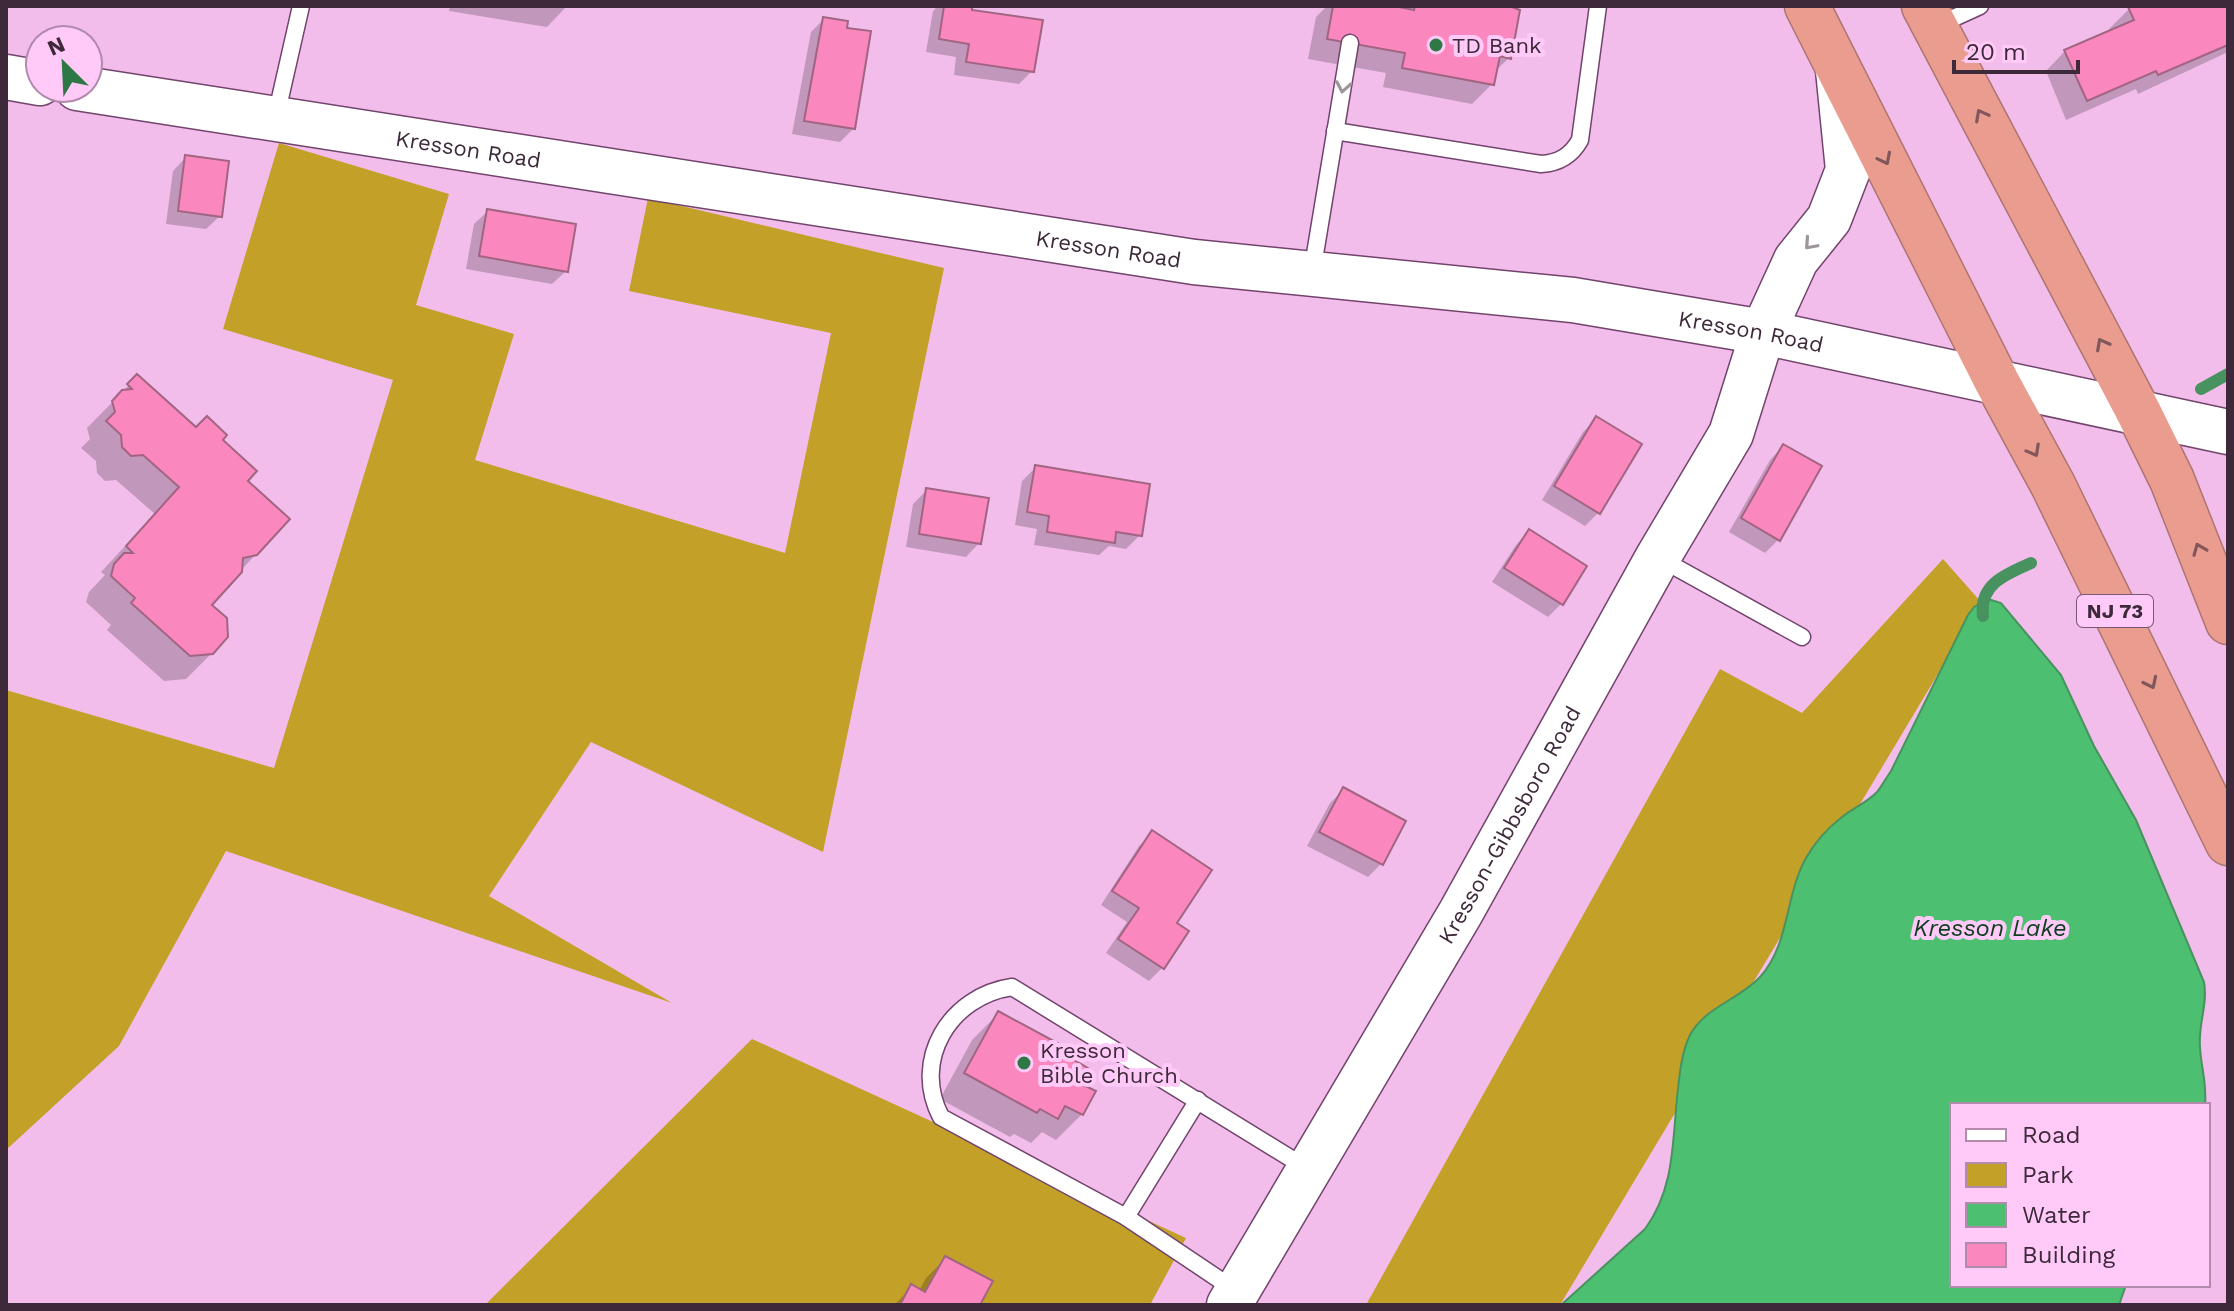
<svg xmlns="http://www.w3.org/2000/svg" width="2234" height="1311" font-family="'Work Sans',sans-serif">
  <rect width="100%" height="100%" fill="#f2bdea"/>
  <g fill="#c3a028">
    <path d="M279,143L449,194L416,305L514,334L475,460L785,553L831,333L629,291L648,198L944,268L823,852L591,742L489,896L672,1003L226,851L119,1046L6,1150V690L274,768L393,380L223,329Z"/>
    <path d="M1943,559L1981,602L1560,1305H1366L1720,669L1802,713Z"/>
    <path d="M752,1039L1186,1238L1150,1305H485Z"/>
  </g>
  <path fill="#4dbf71" stroke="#489260" stroke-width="2" d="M1988,599L2001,603L2061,675L2094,746L2136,820L2204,982C2208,1005 2198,1024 2200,1047C2201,1069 2207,1081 2205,1105H1952V1285H2126L2119,1305H1561L1645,1229C1676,1187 1672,1138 1678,1089C1680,1070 1682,1052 1690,1035C1705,1007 1740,999 1760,977C1790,944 1785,895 1806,858C1815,842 1829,827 1842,817C1853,808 1868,802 1877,792C1882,786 1886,778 1891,771L1968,615L1974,607Z"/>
  <g fill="#0003">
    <path d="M450,6H567L547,27L449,11Z"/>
    <path d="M938,6H970V11L1032,71L1019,84L954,75L956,57L926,52L933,11Z"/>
    <path d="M1327,6H1383L1399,9V6H1507L1509,58L1494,72L1492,84L1472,104L1383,87L1386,73L1308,59L1316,17Z"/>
    <path d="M2135,6H2228V52L2138,94L2136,89L2066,120L2046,71L2065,51L2110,32L2109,29L2129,9Z"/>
    <path d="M824,19L854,128L840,142L792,134L811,32Z"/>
    <path d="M186,157L220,216L206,229L166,224L173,171Z"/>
    <path d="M488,211L566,271L552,284L466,269L474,224Z"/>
    <path d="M137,377L196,430L220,440L245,481L256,554L209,605L212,653L186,679L164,681L107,630L111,625L86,602L89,592L105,575L101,572L155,514L116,480L105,481L97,473L96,461L81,448L90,439L87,428Z"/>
    <path d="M1597,418L1598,513L1585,526L1542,500L1583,432Z"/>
    <path d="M1783,446L1779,539L1765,553L1729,532L1770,460Z"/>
    <path d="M1036,467L1140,535L1126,549L1109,546L1099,555L1034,545L1037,529L1015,525L1022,481Z"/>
    <path d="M927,490L979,543L966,557L906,547L913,504Z"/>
    <path d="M1529,531L1584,567L1561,604L1548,617L1492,582L1516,545Z"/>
    <path d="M1344,790L1381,864L1368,877L1307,846L1330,803Z"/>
    <path d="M1153,833L1175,924L1186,932L1162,968L1149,981L1106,953L1127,922L1101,905L1139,846Z"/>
    <path d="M998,1014L1068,1059L1077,1084L1082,1114L1056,1140L1042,1132L1031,1143L1014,1134L1010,1137L940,1099L972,1040Z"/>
    <path d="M946,1258L977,1305H894L912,1287L919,1291L926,1278Z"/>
  </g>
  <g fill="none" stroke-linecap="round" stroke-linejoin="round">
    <g stroke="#489260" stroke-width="12">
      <path d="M2201,389L2228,374"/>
      <path d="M1983,616C1979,584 2006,574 2031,563"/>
    </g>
  </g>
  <g fill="#fb87bf" stroke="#a16581" stroke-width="2">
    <path d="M944,6H972V10L1043,20L1034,72L966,62L969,44L939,39Z"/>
    <path d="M1333,6H1394L1414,10L1415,6H1509L1520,10L1511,59L1500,56L1494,85L1402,68L1405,53L1327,39Z"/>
    <path d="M2130,6H2228V45L2158,75L2156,71L2087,101L2064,50L2134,20L2128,7Z"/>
    <path d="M823,17L848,21L847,28L871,31L855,129L804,121Z"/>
    <path d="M185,155L229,161L222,217L178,211Z"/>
    <path d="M487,209L576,224L568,272L479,256Z"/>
    <path d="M137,374L196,427L207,416L227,435L223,440L257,471L248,481L290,519L257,555L243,558L242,572L212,605L227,618L228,637L213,654L190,656L131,603L135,598L111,576L114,564L124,553H133L126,546L179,487L143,455L131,456L122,447L121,435L106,421L115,412L112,401L122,390L132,389L127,384Z"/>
    <path d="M1596,416L1642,444L1600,514L1554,486Z"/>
    <path d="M1783,444L1822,466L1780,541L1741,518Z"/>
    <path d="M1035,465L1150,484L1142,536L1116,532L1115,543L1047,532L1049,516L1027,512Z"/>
    <path d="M926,488L989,498L981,544L919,534Z"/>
    <path d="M1529,529L1587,566L1563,605L1504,568Z"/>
    <path d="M1343,787L1406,821L1383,865L1319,832Z"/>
    <path d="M1152,830L1212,870L1177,923L1189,931L1164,969L1118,939L1139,908L1112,891Z"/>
    <path d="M998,1011L1074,1052L1071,1058L1088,1068L1079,1083L1096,1091L1083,1115L1065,1106L1058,1119L1040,1109L1037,1113L964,1073Z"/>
    <path d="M945,1256L993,1281L980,1305H900L911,1284L925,1292Z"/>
  </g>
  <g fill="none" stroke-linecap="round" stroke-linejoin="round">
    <defs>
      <g id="lane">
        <path d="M1936,26L1980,6"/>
        <path d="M276,116L301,6"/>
        <path d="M1335,131L1541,164C1559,163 1571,156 1580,140L1598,6"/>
        <path d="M1312,272L1350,43"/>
        <path d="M1659,558L1802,637"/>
        <path d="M1126,1217L1198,1100"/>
        <path d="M1235,1290L1126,1217L941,1117C911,1060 950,996 1012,987L1308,1169"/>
      </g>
      <g id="secondary">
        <path d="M6,77L40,83"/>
        <path id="s1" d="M77,88L1194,262L1573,300L1763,332L2228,432"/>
        <path id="s2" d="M1229,1305L1461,912L1658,557L1731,434L1763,332L1796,260L1829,219L1848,170L1838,70"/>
      </g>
      <g id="highway">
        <path d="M1807,6L1997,382L2053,485L2228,843"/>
        <path d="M1924,6L2139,413L2172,480L2228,622"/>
      </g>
    </defs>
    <use href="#lane" stroke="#71446c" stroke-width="19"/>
    <use href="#secondary" stroke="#71446c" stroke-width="47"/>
    <use href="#highway" stroke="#ad7471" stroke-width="47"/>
    <use href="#lane" stroke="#fff" stroke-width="16"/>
    <use href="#secondary" stroke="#fff" stroke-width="44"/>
    <use href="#highway" stroke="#ea9d8f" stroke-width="44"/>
  </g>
  <defs><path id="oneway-chevron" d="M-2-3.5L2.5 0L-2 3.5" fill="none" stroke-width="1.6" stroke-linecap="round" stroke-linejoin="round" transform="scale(2)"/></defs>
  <g stroke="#9e949c">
    <use href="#oneway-chevron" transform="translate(1343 87) rotate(100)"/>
    <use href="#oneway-chevron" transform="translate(1810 244) rotate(132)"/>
  </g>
  <g stroke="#82575c">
    <use href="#oneway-chevron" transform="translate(1981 115) rotate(-118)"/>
    <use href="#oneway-chevron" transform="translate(1885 159) rotate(63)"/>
    <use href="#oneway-chevron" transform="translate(2102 344) rotate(-118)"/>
    <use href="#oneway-chevron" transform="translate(2034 451) rotate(61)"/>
    <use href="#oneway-chevron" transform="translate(2199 549) rotate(-112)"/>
    <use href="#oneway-chevron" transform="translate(2151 683) rotate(64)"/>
  </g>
  <g fill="#2e7845" stroke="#ffcaf8" stroke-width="3">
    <circle cx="1436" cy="45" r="8"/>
    <circle cx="1024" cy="1063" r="8"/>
  </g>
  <g text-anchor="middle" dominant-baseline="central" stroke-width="8" stroke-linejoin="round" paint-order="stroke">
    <rect fill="#ffcaf8" stroke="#775973" stroke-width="2" x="2077" y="595" width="76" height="32" rx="6"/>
    <g font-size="20" font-weight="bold" fill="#3d293a">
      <text x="2115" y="611">NJ 73</text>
    </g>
    <g font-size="22" fill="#3d293a" stroke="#ffcaf8" text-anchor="start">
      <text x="1452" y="45">TD Bank</text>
      <text x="1040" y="1050">Kresson<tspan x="1040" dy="25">Bible Church</tspan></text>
    </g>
    <g font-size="22" fill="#3d293a" stroke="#ffcaf8">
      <text stroke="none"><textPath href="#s1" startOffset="396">Kresson Road</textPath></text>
      <text stroke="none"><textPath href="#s1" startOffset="1044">Kresson Road</textPath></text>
      <text stroke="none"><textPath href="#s1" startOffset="1692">Kresson Road</textPath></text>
      <text stroke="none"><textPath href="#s2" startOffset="556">Kresson-Gibbsboro Road</textPath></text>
    </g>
    <g font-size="24" font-style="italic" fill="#0e3c1e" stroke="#ffcaf8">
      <text x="1990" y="928">Kresson Lake</text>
    </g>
  </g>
  <rect width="2234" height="1311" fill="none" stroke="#3d293a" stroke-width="16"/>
  <rect x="1950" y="1103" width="260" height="184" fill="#ffcaf8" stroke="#b18aac" stroke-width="2"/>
  <rect x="1966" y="1129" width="40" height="12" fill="#ffffff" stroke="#b18aac" stroke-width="2"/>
  <text x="2022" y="1143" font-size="24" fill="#3d293a">Road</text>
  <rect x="1966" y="1163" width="40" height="24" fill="#c3a028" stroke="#b18aac" stroke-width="2"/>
  <text x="2022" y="1183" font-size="24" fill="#3d293a">Park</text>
  <rect x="1966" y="1203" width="40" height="24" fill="#4dbf71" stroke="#b18aac" stroke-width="2"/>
  <text x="2022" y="1223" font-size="24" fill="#3d293a">Water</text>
  <rect x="1966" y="1243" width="40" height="24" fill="#fb87bf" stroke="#b18aac" stroke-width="2"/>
  <text x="2022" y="1263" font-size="24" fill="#3d293a">Building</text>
  <g transform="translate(64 64) rotate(336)"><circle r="38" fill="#ffcaf8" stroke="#b18aac" stroke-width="2"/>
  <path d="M0-6L14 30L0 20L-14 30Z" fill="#2e7845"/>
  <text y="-12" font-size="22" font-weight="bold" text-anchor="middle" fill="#3d293a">N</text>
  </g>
  <path d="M1954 60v12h124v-12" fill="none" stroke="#3d293a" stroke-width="4"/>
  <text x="1966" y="60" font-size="24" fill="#3d293a" stroke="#ffcaf8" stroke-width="6" paint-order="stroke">20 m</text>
</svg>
